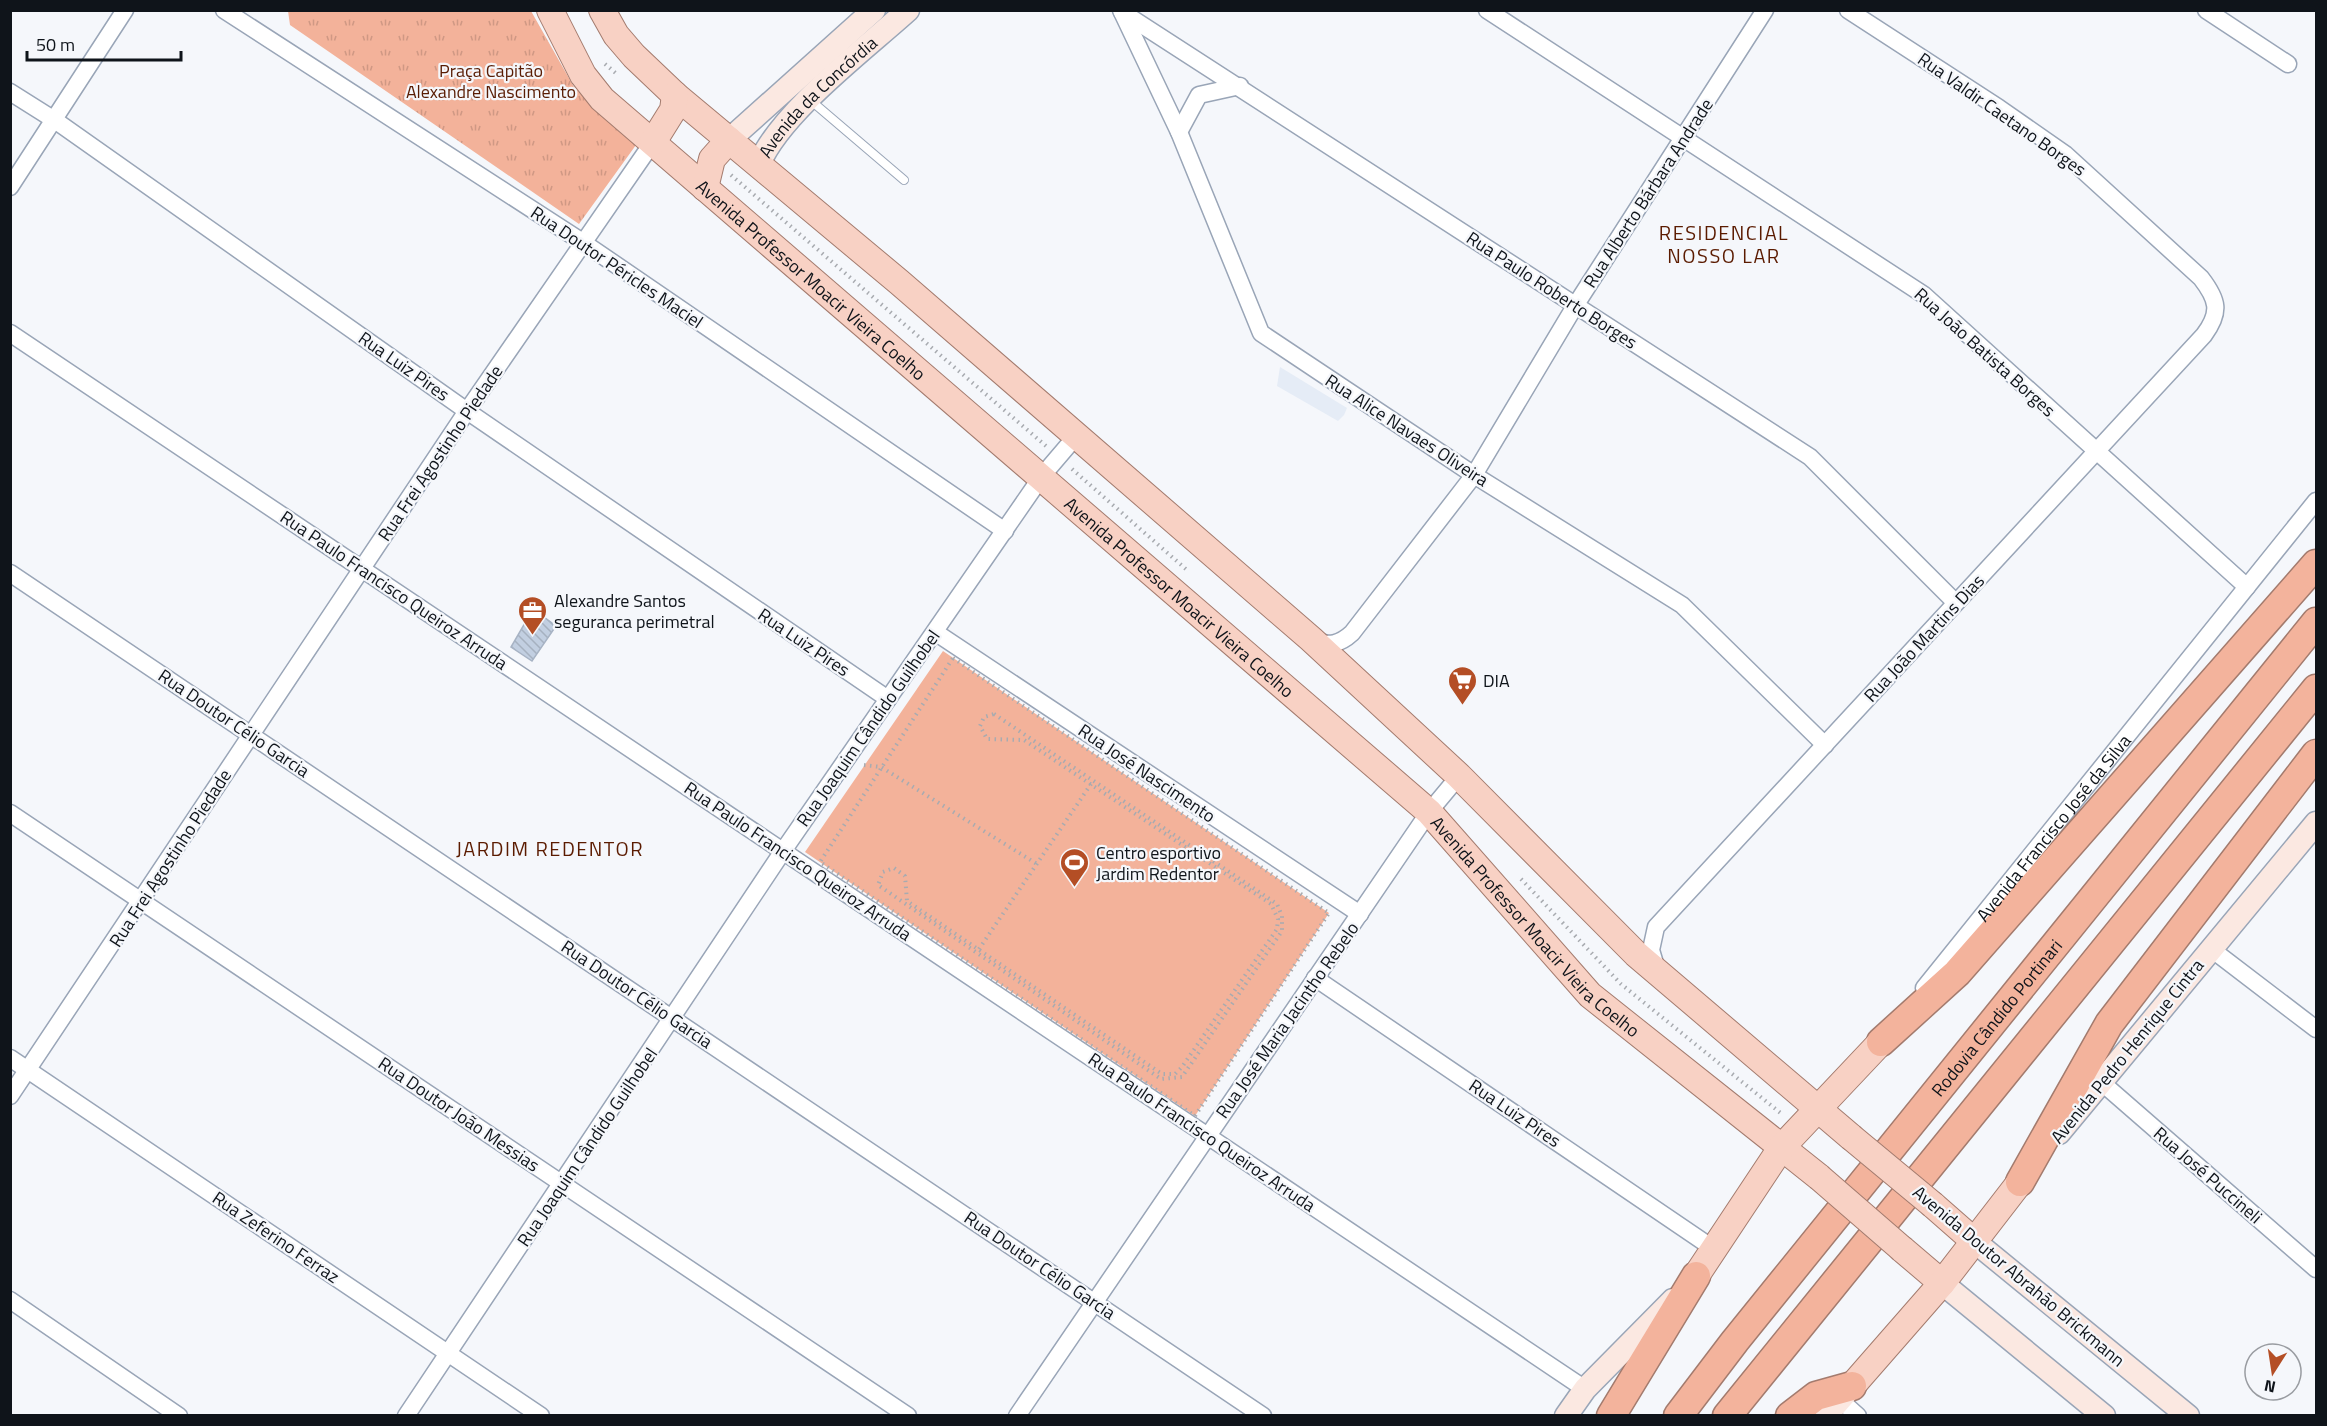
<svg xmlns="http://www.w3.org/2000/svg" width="2327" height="1426" font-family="'Titillium Web',sans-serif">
  <defs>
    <pattern id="grass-tufts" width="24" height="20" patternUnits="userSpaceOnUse" patternTransform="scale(1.5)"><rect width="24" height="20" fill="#f3b29a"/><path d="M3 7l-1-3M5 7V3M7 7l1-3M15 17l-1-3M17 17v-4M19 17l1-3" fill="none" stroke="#cf9884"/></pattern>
    <pattern id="building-back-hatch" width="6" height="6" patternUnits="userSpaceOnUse" patternTransform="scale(1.5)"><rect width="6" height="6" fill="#c2cfe1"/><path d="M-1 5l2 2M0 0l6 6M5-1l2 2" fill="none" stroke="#a6b1c0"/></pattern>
  </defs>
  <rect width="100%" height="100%" fill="#f5f7fb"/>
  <path fill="#e5ecf6" d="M1280,367L1347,408L1344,415L1338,421L1277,386Z"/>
  <path fill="url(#grass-tufts)" d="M288,11H531L574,87L636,145L579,224L290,25Z"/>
  <path fill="#f3b29a" d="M943,651L1329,913L1195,1116L805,852Z"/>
  <path fill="url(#building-back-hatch)" stroke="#a7b3c4" stroke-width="1.5" d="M533,609L556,626L532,661L511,647Z"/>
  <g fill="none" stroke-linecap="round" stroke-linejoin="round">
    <defs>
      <path id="lane" d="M809,99L904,180"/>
      <g id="street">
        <path d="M224,10L584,243L1005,531"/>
        <path d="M1121,10L1179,132L1261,333L1474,475L1682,605L1825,745"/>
        <path d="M1487,10L1924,295L2247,587"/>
        <path d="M2206,10L2288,64"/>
        <path d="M1122,12L1810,457L1955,602"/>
        <path d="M10,92L56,121L467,411L888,699"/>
        <path d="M1179,132L1199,95L1240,86"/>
        <path d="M10,187L125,10"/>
        <path d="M10,333L1585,1389"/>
        <path d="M10,573L1263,1416"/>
        <path d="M935,632L1360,914"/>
        <path d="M1313,640C1329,647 1340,644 1352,633L1474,475L1575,306L1765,10"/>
        <path d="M10,813L908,1416"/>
        <path d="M2210,948L2316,1029"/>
        <path d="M1657,970L1651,950L1656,927L2204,335C2221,312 2218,300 2201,278L2065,154L1999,108L1848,10"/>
        <path d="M1315,978L1714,1249"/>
        <path id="s1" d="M1924,988L2316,501"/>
        <path d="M10,1058L541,1416"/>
        <path d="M2100,1081L2316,1269"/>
        <path d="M10,1096L467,411L653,142"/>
        <path d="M10,1300L179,1416"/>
        <path d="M1839,1399L1858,1416"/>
        <path d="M406,1416L783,851L1042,476L1077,435"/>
        <path d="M1017,1416L1429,812L1459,776"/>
      </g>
      <g id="secondary">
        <path d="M729,140L874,10"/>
        <path id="s2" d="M759,164C781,112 865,49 908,10"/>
        <path d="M2059,1133L2316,823"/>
        <path d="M1974,1241L2188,1416"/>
        <path d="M1942,1283L2104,1416"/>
        <path d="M1566,1416L1585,1389L1673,1300"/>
        <path d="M1826,1416L1852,1386"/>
      </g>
      <g id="primary">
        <path id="s3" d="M550,10L583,75L602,99L1429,812L1590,995L1819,1177"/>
        <path d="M602,10L616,35L634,56L675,95L899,282L1311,639L1459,776L1636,954L1851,1137"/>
        <path d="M653,142L673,110L675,95"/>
        <path d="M705,188L712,159L729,140"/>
        <path d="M1933,1205L1974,1241"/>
        <path d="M1902,1249L1942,1283"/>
        <path d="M1696,1276L1781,1148L1881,1042"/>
        <path d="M1852,1386L1942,1283L2020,1182"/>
      </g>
      <g id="highway">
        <path d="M1881,1042L1957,973L2316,564"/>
        <path d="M2020,1182L2109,1024L2316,754"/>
        <path d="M1611,1416L1696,1276"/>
        <path id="s4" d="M1678,1416L1735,1341L2316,622"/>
        <path d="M1727,1416L2316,689"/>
        <path d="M1790,1416L1816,1396L1852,1386"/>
      </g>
    </defs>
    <use href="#lane" stroke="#99a5b7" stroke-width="10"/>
    <use href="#street" stroke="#99a5b7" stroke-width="19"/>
    <use href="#secondary" stroke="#99a5b7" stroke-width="25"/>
    <use href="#primary" stroke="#a37b6e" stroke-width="28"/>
    <use href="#highway" stroke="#a37b6e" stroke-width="31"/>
    <g stroke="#a8abb0" stroke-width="4" stroke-dasharray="1.5 4.5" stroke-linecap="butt">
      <path d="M605,64L618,75"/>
      <path d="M731,175L1046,446"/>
      <path d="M1072,469L1188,571"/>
      <path d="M953,658L1329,913L1195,1116L820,862Z"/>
      <path d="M994,714L1277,904L1282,916V931L1182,1077L1161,1079L878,885L883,872L894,868L905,876L907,901L1162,1074H1175L1182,1067L1277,929L1278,919L1271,904L1024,740L987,739L980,726L984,717Z"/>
      <path d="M864,765L881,767L1037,864"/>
      <path d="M1521,879L1621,984L1783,1115"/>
      <path d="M979,949L1091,784"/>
    </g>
    <use href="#lane" stroke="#fff" stroke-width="8"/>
    <use href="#street" stroke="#fff" stroke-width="16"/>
    <use href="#secondary" stroke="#fbe8e1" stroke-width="22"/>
    <use href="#primary" stroke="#f8d1c4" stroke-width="26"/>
    <use href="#highway" stroke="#f3b39c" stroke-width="28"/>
    <defs>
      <g id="primary-bridge">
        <path d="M1851,1137L1933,1205"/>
        <path d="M1819,1177L1902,1249"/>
      </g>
    </defs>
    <use href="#primary-bridge" stroke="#a37b6e" stroke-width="28" stroke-linecap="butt"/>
    <use href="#primary-bridge" stroke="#f8d1c4" stroke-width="26"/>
  </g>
  <defs>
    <symbol id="office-pin" viewBox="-11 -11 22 30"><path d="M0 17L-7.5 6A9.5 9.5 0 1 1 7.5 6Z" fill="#b44e25" stroke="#f5f7fb"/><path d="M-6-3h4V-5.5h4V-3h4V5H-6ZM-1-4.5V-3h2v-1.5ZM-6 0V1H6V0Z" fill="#fff"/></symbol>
    <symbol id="supermarket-pin" viewBox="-11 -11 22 30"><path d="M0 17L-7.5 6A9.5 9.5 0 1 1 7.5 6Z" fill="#b44e25" stroke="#f5f7fb"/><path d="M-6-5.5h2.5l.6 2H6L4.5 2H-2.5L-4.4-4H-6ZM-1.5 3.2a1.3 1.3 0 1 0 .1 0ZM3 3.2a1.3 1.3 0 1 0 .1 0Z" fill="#fff"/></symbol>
    <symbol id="stadium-pin" viewBox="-11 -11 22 30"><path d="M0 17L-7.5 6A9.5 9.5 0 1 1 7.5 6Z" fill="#b44e25" stroke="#f5f7fb"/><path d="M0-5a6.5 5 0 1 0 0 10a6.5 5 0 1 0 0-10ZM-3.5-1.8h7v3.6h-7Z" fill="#fff"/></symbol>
  </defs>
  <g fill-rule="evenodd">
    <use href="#office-pin" x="516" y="594" width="33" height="45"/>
    <use href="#supermarket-pin" x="1446" y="664" width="33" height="45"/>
    <use href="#stadium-pin" x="1058" y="846" width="33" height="45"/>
  </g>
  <g text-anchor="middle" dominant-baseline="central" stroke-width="4.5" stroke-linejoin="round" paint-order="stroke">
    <g font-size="18" fill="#591c03" stroke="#f5f7fb">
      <text x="491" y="70">Praça Capitão<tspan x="491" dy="21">Alexandre Nascimento</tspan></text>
    </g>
    <g font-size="18" fill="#0f141a" stroke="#f5f7fb">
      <text stroke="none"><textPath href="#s2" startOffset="90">Avenida da Concórdia</textPath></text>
      <text transform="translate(2002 114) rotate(35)">Rua Valdir Caetano Borges</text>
      <text transform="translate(1648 193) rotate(-57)">Rua Alberto Bárbara Andrade</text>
      <text transform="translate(617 267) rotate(34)">Rua Doutor Péricles Maciel</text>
      <text stroke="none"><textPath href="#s3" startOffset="380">Avenida Professor Moacir Vieira Coelho</textPath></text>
      <text transform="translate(1552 290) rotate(33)">Rua Paulo Roberto Borges</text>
      <text transform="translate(1985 352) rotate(42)">Rua João Batista Borges</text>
      <text transform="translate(404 366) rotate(35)">Rua Luiz Pires</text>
      <text transform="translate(1407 430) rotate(33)">Rua Alice Navaes Oliveira</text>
      <text transform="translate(440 453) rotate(-56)">Rua Frei Agostinho Piedade</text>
      <text transform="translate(394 590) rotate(34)">Rua Paulo Francisco Queiroz Arruda</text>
      <text stroke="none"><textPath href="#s3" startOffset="866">Avenida Professor Moacir Vieira Coelho</textPath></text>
      <text transform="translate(1924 638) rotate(-47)">Rua João Martins Dias</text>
      <text transform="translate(804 642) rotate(34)">Rua Luiz Pires</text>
      <text transform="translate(234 723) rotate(34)">Rua Doutor Célio Garcia</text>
      <text transform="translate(868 728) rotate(-55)">Rua Joaquim Cândido Guilhobel</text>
      <text transform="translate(1147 773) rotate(34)">Rua José Nascimento</text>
      <text stroke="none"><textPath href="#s1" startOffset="206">Avenida Francisco José da Silva</textPath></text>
      <text transform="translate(170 858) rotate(-57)">Rua Frei Agostinho Piedade</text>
      <text transform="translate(798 861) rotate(34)">Rua Paulo Francisco Queiroz Arruda</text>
      <text stroke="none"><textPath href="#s3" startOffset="1352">Avenida Professor Moacir Vieira Coelho</textPath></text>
      <text transform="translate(637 994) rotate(34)">Rua Doutor Célio Garcia</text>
      <text stroke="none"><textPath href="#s4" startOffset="510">Rodovia Cândido Portinari</textPath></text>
      <text transform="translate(1287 1020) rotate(-55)">Rua José Maria Jacintho Rebelo</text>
      <text transform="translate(2127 1051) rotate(-51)">Avenida Pedro Henrique Cintra</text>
      <text transform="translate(1515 1113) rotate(34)">Rua Luiz Pires</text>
      <text transform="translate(459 1114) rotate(34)">Rua Doutor João Messias</text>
      <text transform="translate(1202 1132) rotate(34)">Rua Paulo Francisco Queiroz Arruda</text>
      <text transform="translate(587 1147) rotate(-56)">Rua Joaquim Cândido Guilhobel</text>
      <text transform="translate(2208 1175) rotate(41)">Rua José Puccineli</text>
      <text transform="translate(276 1237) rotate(34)">Rua Zeferino Ferraz</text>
      <text transform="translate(1040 1265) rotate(34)">Rua Doutor Célio Garcia</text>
      <text transform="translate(2019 1276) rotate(40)">Avenida Doutor Abrahão Brickmann</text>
    </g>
    <g font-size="18" fill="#0f141a" stroke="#f5f7fb" text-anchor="start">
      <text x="554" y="600">Alexandre Santos<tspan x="554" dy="21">seguranca perimetral</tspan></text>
      <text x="1483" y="680">DIA</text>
      <text x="1096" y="852">Centro esportivo<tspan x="1096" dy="21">Jardim Redentor</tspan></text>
    </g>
    <g font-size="20" letter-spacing="1.5" fill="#5b1b00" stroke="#f5f7fb">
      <text x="1724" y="232">RESIDENCIAL<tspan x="1724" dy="23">NOSSO LAR</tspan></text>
      <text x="550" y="848">JARDIM REDENTOR</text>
    </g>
  </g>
  <rect width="2327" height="1426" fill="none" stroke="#0f141a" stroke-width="24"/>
  <g transform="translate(2273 1372) rotate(192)"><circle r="28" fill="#f5f7fb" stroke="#999ca1" stroke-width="1.5"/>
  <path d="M0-4.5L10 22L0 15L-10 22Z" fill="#b44e25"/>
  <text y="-9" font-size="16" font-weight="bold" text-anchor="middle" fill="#0f141a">N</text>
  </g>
  <path d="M27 51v9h154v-9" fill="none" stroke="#0f141a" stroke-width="3"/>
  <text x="36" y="51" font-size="18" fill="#0f141a" stroke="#f5f7fb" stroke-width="4.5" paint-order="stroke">50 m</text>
</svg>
